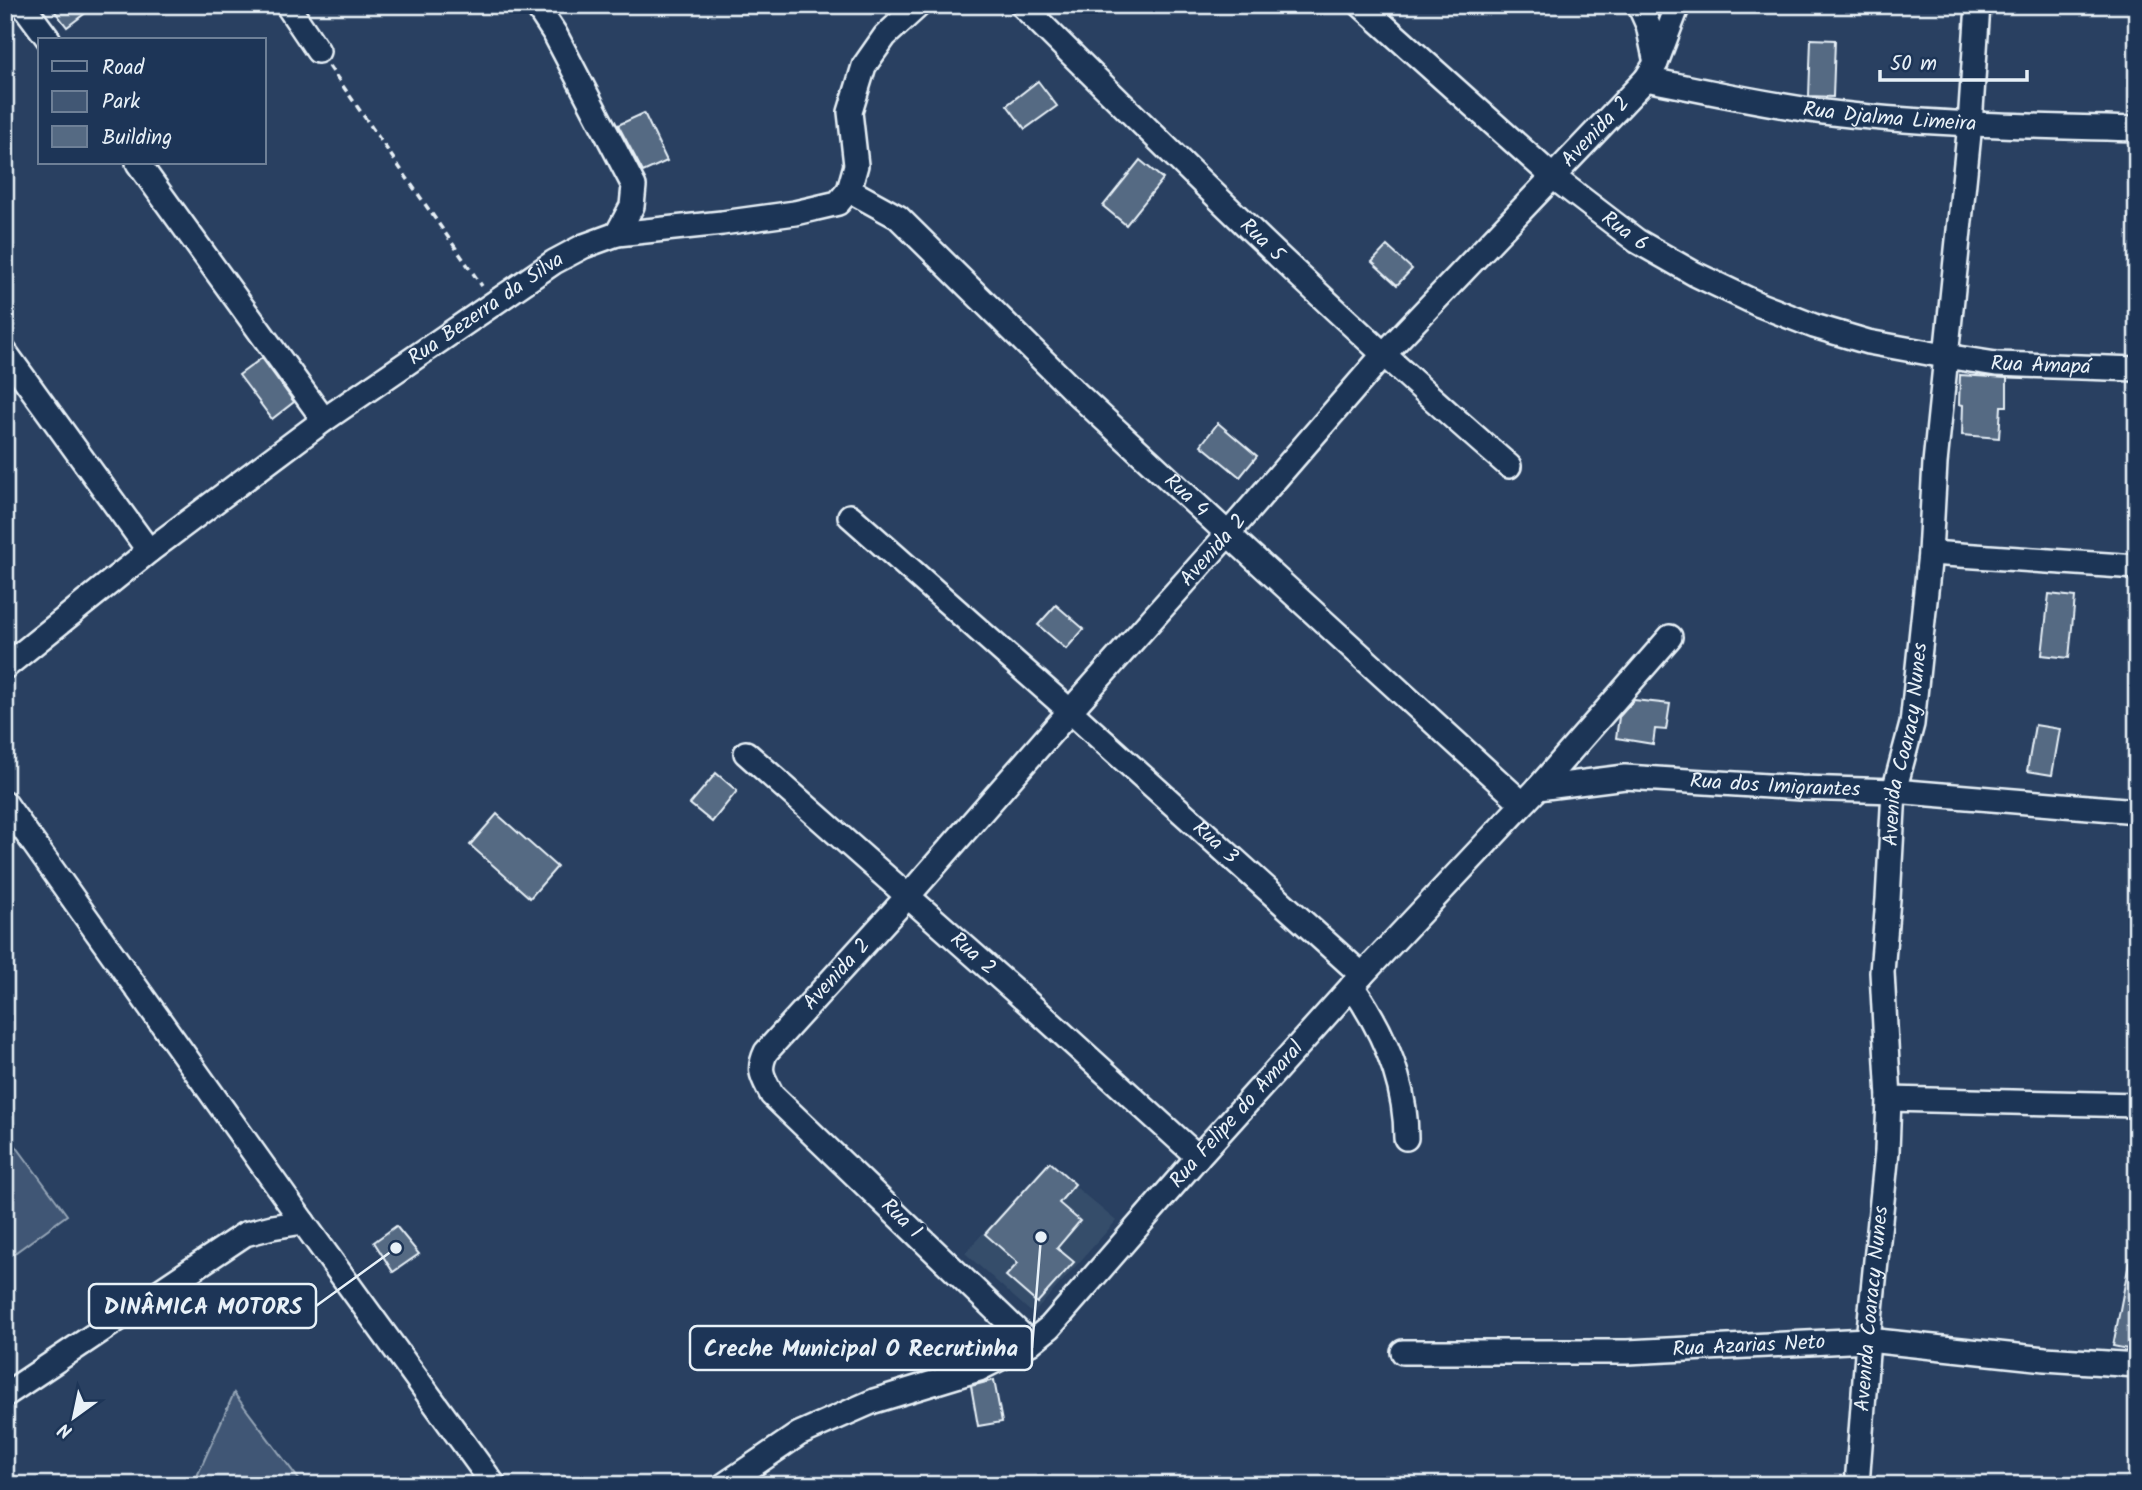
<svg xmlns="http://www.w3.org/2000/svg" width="2142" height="1490" font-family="Kalam,sans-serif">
  <rect width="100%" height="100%" fill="#294061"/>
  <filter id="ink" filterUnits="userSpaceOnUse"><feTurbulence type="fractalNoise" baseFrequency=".0143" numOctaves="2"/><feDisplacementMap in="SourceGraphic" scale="14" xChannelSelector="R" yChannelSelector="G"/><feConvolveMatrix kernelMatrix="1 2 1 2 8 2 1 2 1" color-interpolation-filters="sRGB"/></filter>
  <g filter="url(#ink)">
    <path fill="#364d6b" d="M1047,1163L1116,1221L1033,1314L965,1253Z"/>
    <g fill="#415774" stroke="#94a4b6" stroke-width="2">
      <path d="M5,1131L67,1215L5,1260Z"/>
      <path d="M234,1393L303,1485H191L194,1483Z"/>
    </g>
    <g fill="#556a83" stroke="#e8f1f8" stroke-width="2">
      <path d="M50,5H96L67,27Z"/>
      <path d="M1811,39L1835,40L1833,97L1809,96Z"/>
      <path d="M1038,81L1057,106L1025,129L1007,105Z"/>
      <path d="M644,113L667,161L643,172L618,125Z"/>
      <path d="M1140,160L1163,179L1126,225L1103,206Z"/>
      <path d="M1387,246L1412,269L1397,285L1372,262Z"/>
      <path d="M262,358L294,402L272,419L239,375Z"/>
      <path d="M1960,375L2007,378V406H2001L1999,438L1962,435L1963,405L1959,404Z"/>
      <path d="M1218,423L1257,456L1240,477L1201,445Z"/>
      <path d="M2049,594L2075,597L2069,658L2042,655Z"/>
      <path d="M1056,605L1084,629L1066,649L1038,625Z"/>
      <path d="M1634,700L1670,704L1666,730L1655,729L1653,744L1616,738L1619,717Z"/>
      <path d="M2035,725L2060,729L2052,775L2027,771Z"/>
      <path d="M716,773L737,791L712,822L690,804Z"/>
      <path d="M497,814L557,867L530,898L470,845Z"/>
      <path d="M1050,1162L1075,1184L1059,1203L1080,1221L1057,1248L1074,1262L1037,1303L1006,1276L1018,1263L985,1234Z"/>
      <path d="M396,1226L419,1254L393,1272L374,1242Z"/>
      <path d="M2129,1263H2137V1351L2113,1346Z"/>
      <path d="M994,1380L1002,1422L978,1426L971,1386Z"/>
    </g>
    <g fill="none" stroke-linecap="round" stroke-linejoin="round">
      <defs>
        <g id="minor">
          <path d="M23,5L49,40"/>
          <path d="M287,5L318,51"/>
          <path d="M536,5L555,34L634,186L632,206L617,234"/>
          <path id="s1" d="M1022,5C1181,163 1340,320 1509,466"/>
          <path id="s2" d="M1361,5L1552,176L1637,241L1695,274L1760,305L1814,326L1868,342L1945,356L1996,364L2137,369"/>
          <path d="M1639,5L1648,25L1656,63"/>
          <path id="s3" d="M1646,79C1705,91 1764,104 1824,112C1928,125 2032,126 2137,129"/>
          <path d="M138,163L324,420"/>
          <path id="s4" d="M849,190L898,217L1073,390L1228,534L1522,803"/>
          <path d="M5,352L149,551"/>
          <path id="s5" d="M850,516L1070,711L1362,975"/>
          <path d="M1930,553L2137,567"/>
          <path id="s6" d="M5,667L149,551L324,420L554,262L584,246L617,234L722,223L795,213L838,203L849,190L856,165L850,112L864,66L885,36L919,5"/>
          <path id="s7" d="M746,753L1042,1015L1198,1157"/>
          <path id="s8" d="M1538,788L1625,777L1801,788L1894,791L2137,811"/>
          <path d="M5,803L303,1222L494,1485"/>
          <path d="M1352,986C1384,1032 1406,1082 1406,1138"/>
          <path d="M1889,1099L2137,1105"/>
          <path id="s9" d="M1030,1343L772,1095C763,1077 757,1071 766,1052L908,896L1070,711L1228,534L1384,354L1646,79L1656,63L1678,5"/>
          <path id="s10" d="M1403,1352H1627L1868,1340L2045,1359L2137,1365"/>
          <path d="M5,1395L245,1234L272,1227L303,1222"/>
          <path id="s11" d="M724,1485L799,1434L874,1401L979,1369L1030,1343L1050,1327L1198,1157L1362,975L1538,788L1670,637"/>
          <path id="s12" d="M1857,1485L1868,1340L1887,1151L1889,1099L1882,972L1888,899L1894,791L1912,724L1930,553L1935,463L1970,124L1978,5"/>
        </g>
      </defs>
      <use href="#minor" stroke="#e8f1f8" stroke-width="28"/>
      <path stroke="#e8f1f8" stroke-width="3.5" stroke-dasharray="7 5" stroke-linecap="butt" d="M329,66L482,286"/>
      <use href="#minor" stroke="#1d3557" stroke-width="23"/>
    </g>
  </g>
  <g text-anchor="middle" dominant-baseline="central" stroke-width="7" stroke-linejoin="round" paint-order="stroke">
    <g font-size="21" fill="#e8f1f8" stroke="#1d3557">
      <text stroke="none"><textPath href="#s3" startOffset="247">Rua Djalma Limeira</textPath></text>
      <text stroke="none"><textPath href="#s9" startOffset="1643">Avenida 2</textPath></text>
      <text stroke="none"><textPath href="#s2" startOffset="348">Rua 6</textPath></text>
      <text stroke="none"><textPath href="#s1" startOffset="336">Rua 5</textPath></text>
      <text stroke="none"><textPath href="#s6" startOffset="600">Rua Bezerra da Silva</textPath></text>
      <text stroke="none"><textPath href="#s2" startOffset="791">Rua Amapá</textPath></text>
      <text stroke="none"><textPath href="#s4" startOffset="457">Rua 4</textPath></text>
      <text stroke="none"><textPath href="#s9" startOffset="1076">Avenida 2</textPath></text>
      <text stroke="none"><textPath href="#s12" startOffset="744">Avenida Coaracy Nunes</textPath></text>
      <text stroke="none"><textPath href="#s8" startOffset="238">Rua dos Imigrantes</textPath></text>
      <text stroke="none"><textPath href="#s5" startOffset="490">Rua 3</textPath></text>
      <text stroke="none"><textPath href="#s7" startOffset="303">Rua 2</textPath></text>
      <text stroke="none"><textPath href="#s9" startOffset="509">Avenida 2</textPath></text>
      <text stroke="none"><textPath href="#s11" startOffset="648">Rua Felipe do Amaral</textPath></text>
      <text transform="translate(901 1219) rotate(44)">Rua 1</text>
      <text stroke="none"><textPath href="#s12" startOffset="177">Avenida Coaracy Nunes</textPath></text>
      <text stroke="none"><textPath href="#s10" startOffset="346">Rua Azarias Neto</textPath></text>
    </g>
  </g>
  <path fill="none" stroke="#e8f1f8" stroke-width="2.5" d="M396 1248L316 1306M1041 1237L1032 1348"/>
  <g fill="#e8f1f8" stroke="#1d3557" stroke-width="2.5">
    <circle cx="396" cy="1248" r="7"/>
    <circle cx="1041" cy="1237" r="7"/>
  </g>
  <g fill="#1d3557" stroke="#e8f1f8" stroke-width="2.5">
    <rect x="89" y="1284" width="227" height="44" rx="7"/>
    <rect x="690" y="1326" width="342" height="44" rx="7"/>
  </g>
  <g font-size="23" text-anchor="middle" font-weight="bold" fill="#e8f1f8">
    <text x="203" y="1314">DINÂMICA MOTORS</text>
    <text x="861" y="1356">Creche Municipal O Recrutinha</text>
  </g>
  <rect width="2142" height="1490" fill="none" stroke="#1d3557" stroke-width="28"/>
  <rect x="14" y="14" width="2114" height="1462" fill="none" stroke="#e8f1f8" stroke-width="2.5" filter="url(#ink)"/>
  <rect x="38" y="38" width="228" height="126" fill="#1d3557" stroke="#6e8097" stroke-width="2"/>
  <rect x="52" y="61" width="35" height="10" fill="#1d3557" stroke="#6e8097" stroke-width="2"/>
  <text x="102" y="74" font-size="21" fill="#e8f1f8">Road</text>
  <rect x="52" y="91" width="35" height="21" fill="#415774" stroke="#6e8097" stroke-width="2"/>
  <text x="102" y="108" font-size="21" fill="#e8f1f8">Park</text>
  <rect x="52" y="126" width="35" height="21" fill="#556a83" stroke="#6e8097" stroke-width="2"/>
  <text x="102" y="144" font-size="21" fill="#e8f1f8">Building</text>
  <g transform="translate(74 1417) rotate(213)" stroke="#1d3557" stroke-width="5" paint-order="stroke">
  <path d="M0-5L12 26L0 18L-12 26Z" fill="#e8f1f8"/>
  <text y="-10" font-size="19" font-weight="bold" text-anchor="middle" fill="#e8f1f8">N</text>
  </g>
  <path d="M1880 70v10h147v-10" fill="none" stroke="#e8f1f8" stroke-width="3.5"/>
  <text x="1890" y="70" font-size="21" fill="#e8f1f8" stroke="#1d3557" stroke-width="5" paint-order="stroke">50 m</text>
</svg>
